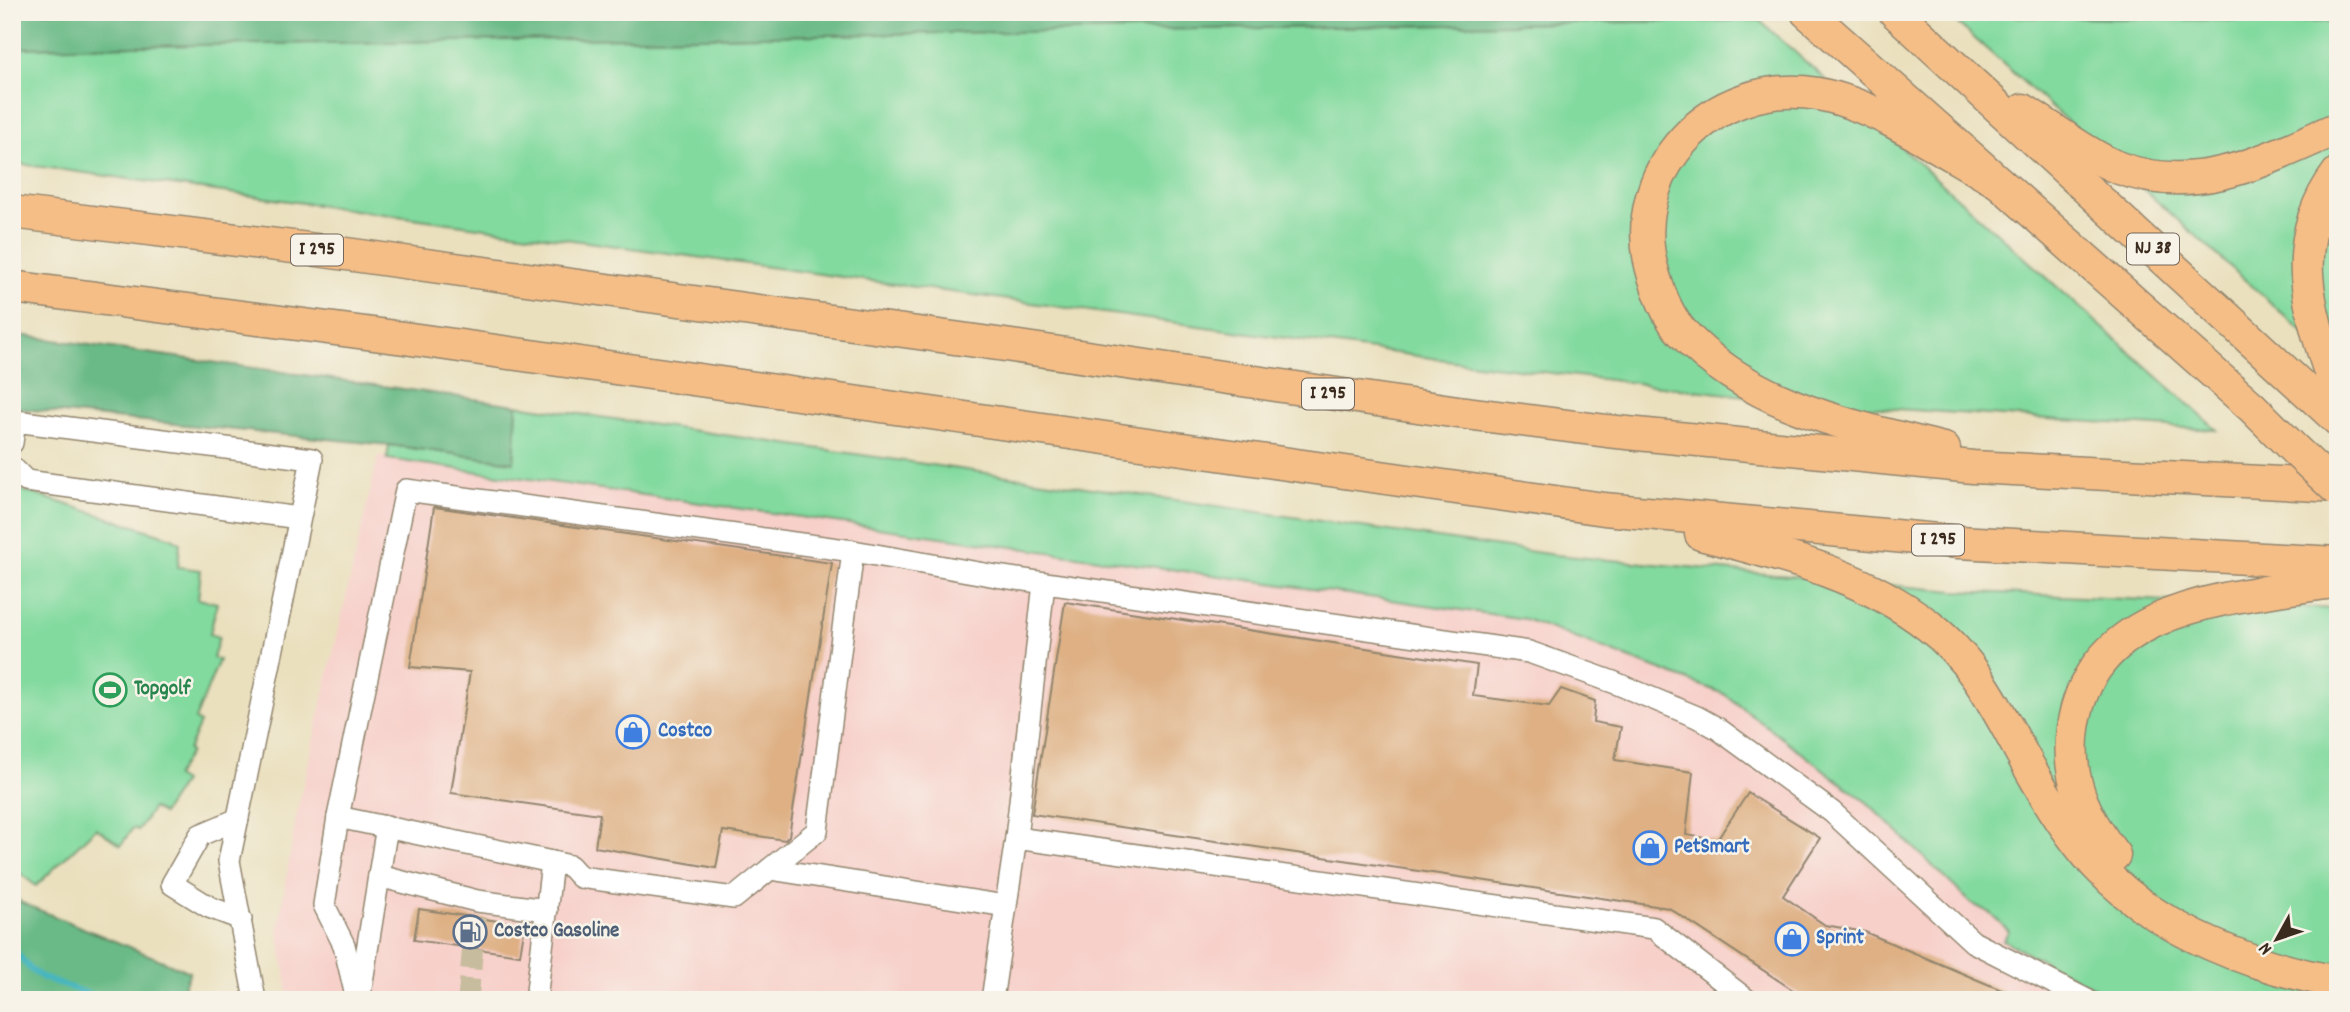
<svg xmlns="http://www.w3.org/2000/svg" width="2350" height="1012" font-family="Dekko,sans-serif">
  <rect width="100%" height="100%" fill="#f7f3e8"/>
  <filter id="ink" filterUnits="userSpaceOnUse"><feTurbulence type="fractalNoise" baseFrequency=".0143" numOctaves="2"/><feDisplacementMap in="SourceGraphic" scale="14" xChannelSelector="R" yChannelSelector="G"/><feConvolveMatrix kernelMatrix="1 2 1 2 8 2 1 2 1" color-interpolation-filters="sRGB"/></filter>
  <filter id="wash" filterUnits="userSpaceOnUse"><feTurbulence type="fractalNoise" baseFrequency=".00686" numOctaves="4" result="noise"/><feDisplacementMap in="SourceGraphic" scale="28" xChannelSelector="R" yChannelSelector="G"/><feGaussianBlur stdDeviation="1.57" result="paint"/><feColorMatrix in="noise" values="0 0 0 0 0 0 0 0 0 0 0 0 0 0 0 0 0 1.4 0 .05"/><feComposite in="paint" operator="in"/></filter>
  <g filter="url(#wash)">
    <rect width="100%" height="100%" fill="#eae0be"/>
    <path fill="#f7d0ca" d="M378,456L1525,619L1724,694L1869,804L1971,903L1990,913L2009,932L2004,941L2117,1000H289L278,929L297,812Z"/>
    <g fill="#82da9f" stroke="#5e825e" stroke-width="2">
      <path d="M1945,12H2015L2016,17L2338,22V363Z"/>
      <path d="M1759,20L2217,430L1804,403L1468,363L12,163V48Z"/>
      <path d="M517,405L1555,555L1955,591L2338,609V1000H2117L2003,940L2009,931L1990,913L1971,903L1869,804L1724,694L1525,619L387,459L389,445L514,462Z"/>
      <path d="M12,487L172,538L180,543L178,567L201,570L198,599L217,603L210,634L219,637L213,658L219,660L195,720L200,723L188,750L190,752L175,777L183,782L162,814L153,808L138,830L133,828L121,845L96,828L36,886L12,867Z"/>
    </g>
    <g fill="#69ba86" stroke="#527252" stroke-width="2">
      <path d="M12,12H1750L1759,20L12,48Z"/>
      <path d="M2015,12H2338V22L2015,17Z"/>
      <path d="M12,334L517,405L514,462L389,445L12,408Z"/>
      <path d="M12,895L22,903L190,972L178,1000H12Z"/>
    </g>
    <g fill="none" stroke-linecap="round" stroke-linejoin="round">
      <path stroke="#46b5bf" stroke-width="6" d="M12,948L31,970L43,978L106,1000"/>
    </g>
    <g id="blocks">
      <g fill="#deb084">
        <path d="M434,507L832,563L789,836L785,840L723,831L716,868L595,847L600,814L451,793L470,672L410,667Z"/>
        <path d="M1065,602L1477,665L1473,696L1549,706L1561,689L1595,701L1593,722L1621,727L1615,760L1693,772L1686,835L1717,840L1748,793L1820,838L1783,896L1825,925L1865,932L2025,1000H1808L1669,908L1032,814Z"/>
        <path d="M419,909L525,925L520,955L414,940Z"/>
      </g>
    </g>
  </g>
  <g filter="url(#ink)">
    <use href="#blocks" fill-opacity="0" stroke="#92856e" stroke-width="2"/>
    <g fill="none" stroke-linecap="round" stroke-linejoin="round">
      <path stroke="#c7bc9e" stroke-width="21" stroke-dasharray="21 10" stroke-linecap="butt" d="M468,1000L477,901"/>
      <defs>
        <g id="minor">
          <path d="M12,443L15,421L312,459L229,861L255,1000"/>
          <path d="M12,467L26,481L299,518"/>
          <path d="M338,817L406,490L853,551L996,576L1529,652L1613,682L1697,717L1717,728L1832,812L1973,942L2087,1000"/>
          <path d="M238,819L200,835L172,884L209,907L241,919"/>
          <path d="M1016,838L1654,928L1747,1000"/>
          <path d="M770,869L1006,906"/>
          <path d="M379,876L477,901L547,910"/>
          <path d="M360,994L387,826"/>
          <path d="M357,1000L344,945L324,905L338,817L552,862L570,866L580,877L734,898L817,831L853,551"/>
          <path d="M536,1000L552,862"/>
          <path d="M992,1000L1016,838L1044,583"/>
        </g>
        <g id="highway">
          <path d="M1807,12L2253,408L2295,450"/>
          <path d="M1895,12L2338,420"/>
          <path d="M2023,110C2051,127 2090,157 2119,168C2198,197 2267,159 2338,128"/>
          <path d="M2338,173C2283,246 2312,318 2338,396"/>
          <path d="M12,212L317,250L1005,345L1458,412L1607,431L1973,467L2338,486"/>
          <path d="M12,287L404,338L1604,509L1959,542L2338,563"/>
          <path d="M1944,449C1851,426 1750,406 1682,332C1668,317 1660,296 1654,276C1621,172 1713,76 1818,94C1876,104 1946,153 1998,182"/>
          <path d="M1701,534C1781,555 1863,574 1929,626C1978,663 2002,720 2032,772C2051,806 2074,843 2102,871C2161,932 2255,968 2338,982"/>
          <path d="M2114,855C2084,816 2066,778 2073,728C2091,600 2237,598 2338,581"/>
        </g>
      </defs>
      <use href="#minor" stroke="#92856e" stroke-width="24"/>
      <use href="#highway" stroke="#92856e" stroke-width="35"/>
      <use href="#minor" stroke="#fff" stroke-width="21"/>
      <use href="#highway" stroke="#f6be87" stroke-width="32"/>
      <defs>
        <path id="highway-bridge" d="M2295,450L2338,490"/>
      </defs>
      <use href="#highway-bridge" stroke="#92856e" stroke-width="35" stroke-linecap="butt"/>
      <use href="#highway-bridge" stroke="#f6be87" stroke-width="32"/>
    </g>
  </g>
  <defs>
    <symbol id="stadium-ring" viewBox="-11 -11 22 22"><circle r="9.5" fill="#f7f3e8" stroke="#2e9e5b" stroke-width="1.5"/><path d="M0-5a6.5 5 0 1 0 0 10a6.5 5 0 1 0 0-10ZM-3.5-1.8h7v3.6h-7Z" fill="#2e9e5b"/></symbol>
    <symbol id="shop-ring" viewBox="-11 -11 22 22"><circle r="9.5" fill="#f7f3e8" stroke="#3f7fe0" stroke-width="1.5"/><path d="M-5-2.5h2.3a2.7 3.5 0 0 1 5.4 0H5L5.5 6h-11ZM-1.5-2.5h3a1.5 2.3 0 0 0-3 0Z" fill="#3f7fe0"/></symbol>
    <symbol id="fuel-ring" viewBox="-11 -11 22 22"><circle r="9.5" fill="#f7f3e8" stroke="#5c6f8a" stroke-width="1.5"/><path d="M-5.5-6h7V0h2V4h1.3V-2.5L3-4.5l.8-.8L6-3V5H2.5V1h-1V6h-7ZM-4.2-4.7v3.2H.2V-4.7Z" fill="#5c6f8a"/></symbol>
  </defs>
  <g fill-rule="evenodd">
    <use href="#stadium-ring" x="91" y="671" width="38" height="38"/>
    <use href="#shop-ring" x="614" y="713" width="38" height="38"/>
    <use href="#shop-ring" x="1631" y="829" width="38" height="38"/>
    <use href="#fuel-ring" x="451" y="913" width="38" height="38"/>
    <use href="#shop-ring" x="1773" y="920" width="38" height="38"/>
  </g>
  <g text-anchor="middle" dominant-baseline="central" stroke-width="5" stroke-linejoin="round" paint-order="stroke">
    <g fill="#f7f3e8" stroke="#73665b" stroke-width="2">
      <rect x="2127" y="233.5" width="52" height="31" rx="5"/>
      <rect x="291" y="234.5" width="52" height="31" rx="5"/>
      <rect x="1302" y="378.5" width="52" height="31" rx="5"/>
      <rect x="1912" y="524.5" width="52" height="31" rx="5"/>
    </g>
    <g font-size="19" font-weight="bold" fill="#3b2a1e">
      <text x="2153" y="249">NJ 38</text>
      <text x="317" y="250">I 295</text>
      <text x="1328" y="394">I 295</text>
      <text x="1938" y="540">I 295</text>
    </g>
    <g font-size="21" font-weight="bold" fill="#27864d" stroke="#f7f3e8" text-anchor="start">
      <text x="134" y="690">Topgolf</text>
    </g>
    <g font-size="21" font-weight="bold" fill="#366cbe" stroke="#f7f3e8" text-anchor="start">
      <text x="658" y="732">Costco</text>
      <text x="1674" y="848">PetSmart</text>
      <text x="1816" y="939">Sprint</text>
    </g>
    <g font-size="21" font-weight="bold" fill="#4e5e75" stroke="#f7f3e8" text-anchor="start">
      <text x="494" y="932">Costco Gasoline</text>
    </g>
  </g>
  <rect width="2350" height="1012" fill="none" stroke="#f7f3e8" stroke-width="42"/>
  <g transform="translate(2277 939) rotate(230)" stroke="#f7f3e8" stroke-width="5" paint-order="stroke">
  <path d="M0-5L12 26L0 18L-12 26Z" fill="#3b2a1e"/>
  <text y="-10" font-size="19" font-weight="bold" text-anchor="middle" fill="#3b2a1e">N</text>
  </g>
</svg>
